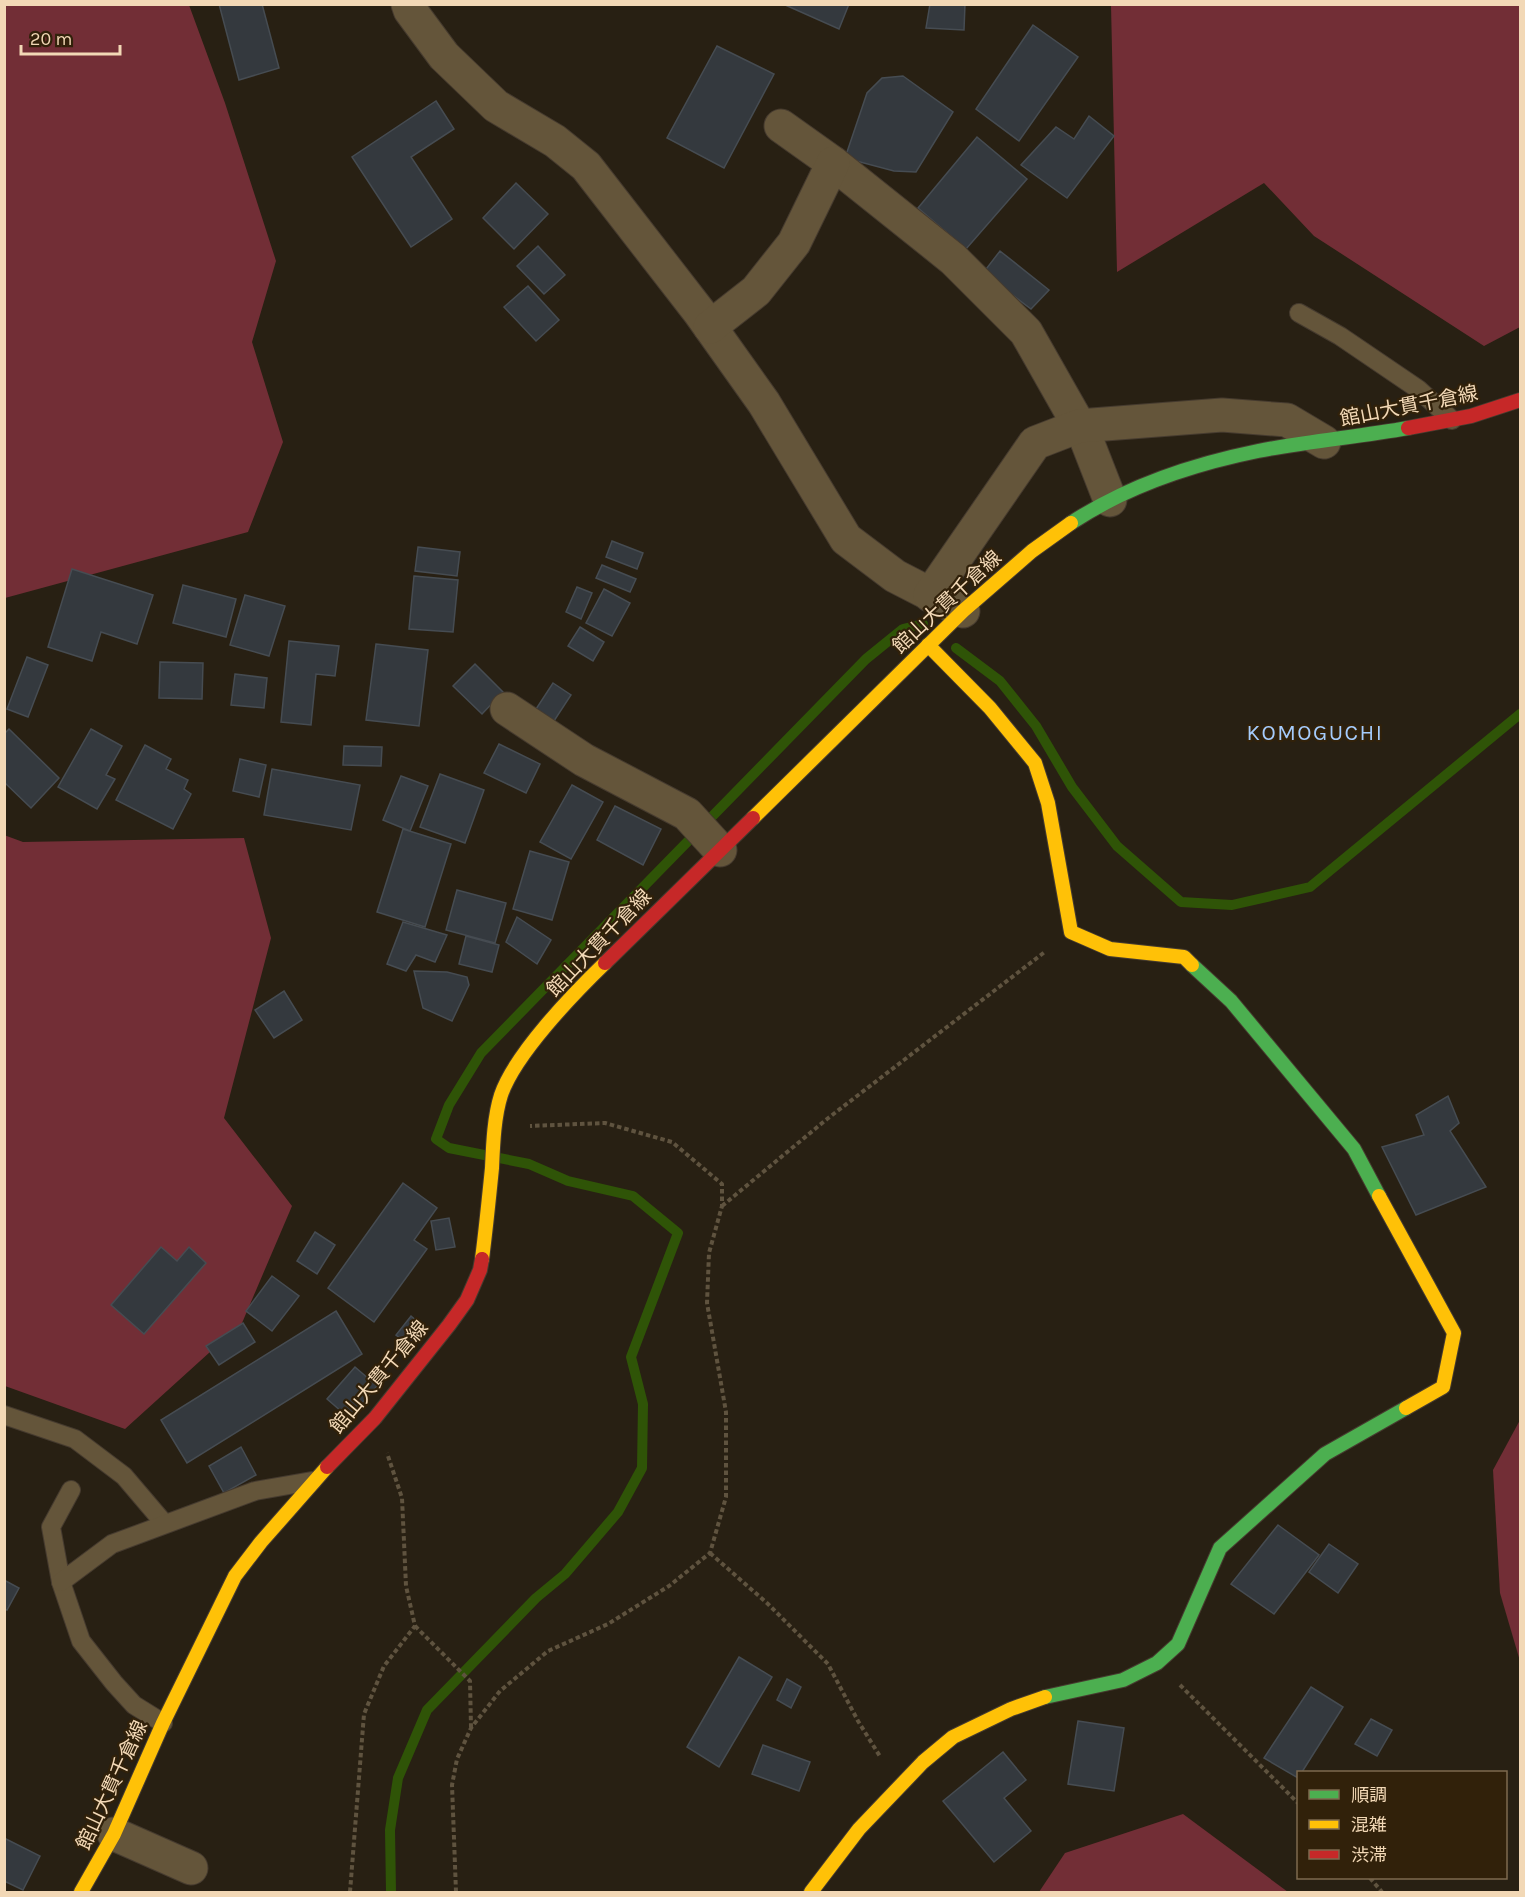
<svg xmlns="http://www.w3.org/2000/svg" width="1525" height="1897" font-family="Karla,'Noto Sans JP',sans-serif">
  <rect width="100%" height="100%" fill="#282013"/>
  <g fill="#722e36">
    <path d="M5,5H189L225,103L276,261L252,342L283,442L248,532L5,598Z"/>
    <path d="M1111,5H1520V327L1484,346L1314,236L1264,183L1117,272Z"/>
    <path d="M4,835L23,842L244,838L271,938L224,1118L292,1206L242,1323L125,1429L5,1386Z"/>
    <path d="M1520,1420V1661L1500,1593L1493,1470Z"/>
    <path d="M1183,1814L1288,1892H1039L1065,1853Z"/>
  </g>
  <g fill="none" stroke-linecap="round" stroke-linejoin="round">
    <g stroke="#2f5407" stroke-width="10">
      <path d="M956,648L1000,681L1036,726L1072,787L1117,846L1181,902L1232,905L1310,887L1520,714"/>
      <path d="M391,1892L390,1830L398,1778L427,1710L536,1598L565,1574L618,1512L642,1468L643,1404L631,1357L678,1233L633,1196L568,1181L529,1164L449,1148L436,1139L449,1105L481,1053L866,659L903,629L923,624"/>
    </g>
  </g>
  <g fill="#34393e" stroke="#464c52" stroke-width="1.5">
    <path d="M219,4H262L279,68L239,80Z"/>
    <path d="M783,4H849L839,29Z"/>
    <path d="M930,4H965L964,30L926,28Z"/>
    <path d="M1033,25L1078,57L1019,141L976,109Z"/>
    <path d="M717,46L774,74L724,168L667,138Z"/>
    <path d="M903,76L953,112L916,172L894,171L845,158L867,93L882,78Z"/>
    <path d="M436,101L454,129L411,157L452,219L411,247L352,157Z"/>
    <path d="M1089,116L1114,136L1067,198L1021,165L1056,127L1074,139Z"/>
    <path d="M977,137L1027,179L966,249L918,208Z"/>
    <path d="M516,183L548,214L514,249L483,218Z"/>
    <path d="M538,246L565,275L544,294L517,266Z"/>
    <path d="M1000,251L1049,290L1031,309L983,273Z"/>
    <path d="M528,286L559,320L536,341L504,307Z"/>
    <path d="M612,541L643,553L637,569L606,557Z"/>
    <path d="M418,547L460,552L457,576L415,571Z"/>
    <path d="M602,565L636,579L630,592L596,578Z"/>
    <path d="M72,569L153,595L137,644L101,632L92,661L48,647Z"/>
    <path d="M414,576L458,580L453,632L409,629Z"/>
    <path d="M183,585L236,599L226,637L173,623Z"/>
    <path d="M577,587L592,593L581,619L566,612Z"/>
    <path d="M604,589L630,603L612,636L586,623Z"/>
    <path d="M245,595L285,606L269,656L230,645Z"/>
    <path d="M580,627L604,642L593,661L568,646Z"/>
    <path d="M289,641L339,646L335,676L316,674L311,725L281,722Z"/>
    <path d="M376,644L428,650L419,726L366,720Z"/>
    <path d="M27,657L48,665L28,717L7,709Z"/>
    <path d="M160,662L203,663L202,699L159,698Z"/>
    <path d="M475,664L503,692L482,714L453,686Z"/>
    <path d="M235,674L267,678L264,708L231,705Z"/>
    <path d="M553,683L571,695L554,721L536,709Z"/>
    <path d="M9,729L59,778L31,808L4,782V734Z"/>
    <path d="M91,729L122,746L106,775L115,779L97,809L58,787Z"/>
    <path d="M499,744L540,764L526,793L484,773Z"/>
    <path d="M145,745L171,759L166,769L188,780L184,789L191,794L173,829L116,800Z"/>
    <path d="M344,746L382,747L381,766L343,765Z"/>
    <path d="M240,759L266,765L259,797L233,791Z"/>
    <path d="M272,769L360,785L351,830L264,815Z"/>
    <path d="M440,774L484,790L465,843L420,827Z"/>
    <path d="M401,776L428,786L410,831L383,820Z"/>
    <path d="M572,785L603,802L571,859L540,842Z"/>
    <path d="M615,806L661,829L643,865L597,840Z"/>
    <path d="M403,829L451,844L425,927L377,912Z"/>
    <path d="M530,851L569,862L552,920L513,909Z"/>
    <path d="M457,890L506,903L495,943L446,930Z"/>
    <path d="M517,917L551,940L537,964L506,942Z"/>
    <path d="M403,922L447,935L435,962L416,955L406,971L387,964Z"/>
    <path d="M466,936L499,945L492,972L459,964Z"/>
    <path d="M414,971L447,972L467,977L469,985L452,1021L423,1008Z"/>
    <path d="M284,991L302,1020L274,1038L255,1010Z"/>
    <path d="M1448,1096L1459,1123L1450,1131L1486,1187L1416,1215L1382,1147L1424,1135L1416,1115Z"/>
    <path d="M403,1183L437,1208L414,1240L427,1249L374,1322L328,1288Z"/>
    <path d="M449,1218L455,1247L436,1250L431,1221Z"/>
    <path d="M315,1232L335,1245L317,1274L297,1261Z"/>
    <path d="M161,1247L177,1261L189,1247L206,1263L144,1334L111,1305Z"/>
    <path d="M272,1276L299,1296L272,1331L246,1311Z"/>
    <path d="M336,1311L362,1354L187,1463L161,1420Z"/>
    <path d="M411,1316L425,1328L411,1346L396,1335Z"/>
    <path d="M243,1323L255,1342L219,1365L206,1346Z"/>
    <path d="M355,1367L377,1386L349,1418L327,1399Z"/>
    <path d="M241,1447L256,1475L224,1493L209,1466Z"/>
    <path d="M1278,1525L1319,1555L1274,1614L1231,1584Z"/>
    <path d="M1329,1544L1358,1564L1338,1593L1309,1572Z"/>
    <path d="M4,1580L19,1588L7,1610L4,1609Z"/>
    <path d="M739,1657L772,1677L719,1767L687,1747Z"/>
    <path d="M787,1679L801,1687L791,1708L777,1700Z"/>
    <path d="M1311,1687L1343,1707L1302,1772H1298V1778L1264,1758Z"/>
    <path d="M1371,1719L1392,1730L1377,1756L1355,1744Z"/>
    <path d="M1078,1721L1124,1728L1114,1791L1068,1784Z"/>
    <path d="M763,1745L810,1762L799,1791L752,1774Z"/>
    <path d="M1003,1752L1026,1780L1004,1798L1031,1831L994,1862L943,1801Z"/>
    <path d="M4,1838L40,1856L23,1890L4,1881Z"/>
  </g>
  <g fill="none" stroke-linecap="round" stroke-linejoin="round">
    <defs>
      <g id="lane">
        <path d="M1299,313L1340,336L1418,389L1452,420"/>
        <path d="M4,1415L75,1439L124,1476L164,1523"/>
        <path d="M71,1490L51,1527L61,1582L81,1641L114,1683L134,1705L163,1723"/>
        <path d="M61,1582L112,1544L255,1491L312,1481"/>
      </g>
      <g id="street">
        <path d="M408,4L410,10L444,56L496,106L555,141L586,166L700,313L764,403L846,539L895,576L963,611"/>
        <path d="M781,126L833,163L953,259L1026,332L1085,436L1110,500"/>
        <path d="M710,327L756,291L794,243L833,163"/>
        <path d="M930,595L1035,443L1079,426L1222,415L1287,420L1324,442"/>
        <path d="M507,709L584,760L687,814L720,850"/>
        <path d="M114,1834L191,1868"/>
      </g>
      <g id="fast">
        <path d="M1071,523C1127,486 1194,464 1258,451C1308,441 1358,437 1408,428"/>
        <path d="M1192,965L1231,1001L1354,1149L1379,1196"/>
        <path d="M1045,1697L1123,1680L1157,1663L1178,1644L1220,1548L1325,1454L1406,1408"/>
      </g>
      <g id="slow">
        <path d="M928,645L990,708L1035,763L1048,803L1071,932L1110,949L1184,957L1192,965"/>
        <path d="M753,818L963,611L1032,551L1071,523"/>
        <path d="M1379,1196L1454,1333L1443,1387L1406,1408"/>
        <path d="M482,1259C486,1228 489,1198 492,1168C493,1145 494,1117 501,1095C515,1054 573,994 605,963"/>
        <path d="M81,1892L114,1834L163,1723L235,1576L261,1542L327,1467"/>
        <path d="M811,1892L859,1829L923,1762L953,1737L1011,1709L1045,1697"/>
      </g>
      <g id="jam">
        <path d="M1408,428L1471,416L1520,400"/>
        <path d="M605,963L753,818"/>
        <path d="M327,1467L375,1418L449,1325L467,1300L480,1270L482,1259"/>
      </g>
    </defs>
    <use href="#lane" stroke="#463b2f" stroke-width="20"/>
    <use href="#street" stroke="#463b2f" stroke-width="35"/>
    <use href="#fast" stroke="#463b2f" stroke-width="16"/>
    <use href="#slow" stroke="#463b2f" stroke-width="16"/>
    <use href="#jam" stroke="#463b2f" stroke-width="16"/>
    <g stroke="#5f533f" stroke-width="4" stroke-dasharray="4.5 3" stroke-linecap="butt">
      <path d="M722,1206L827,1119L1046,951"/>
      <path d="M710,1553L768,1604L828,1664L858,1721L881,1758"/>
      <path d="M415,1626L470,1681L471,1727"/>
      <path d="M1180,1685L1298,1803"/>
      <path d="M1370,1878L1382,1892"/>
      <path d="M350,1892L364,1714L384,1666L415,1626L406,1586L402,1498L387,1453"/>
      <path d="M456,1892L452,1785L457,1759L471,1728L500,1691L548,1651L608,1624L669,1586L710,1553L726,1497V1412L707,1303L709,1253L722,1206V1184L672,1142L605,1123L530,1126"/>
    </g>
    <use href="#lane" stroke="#64553a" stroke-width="18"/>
    <use href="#street" stroke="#64553a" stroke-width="33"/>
    <use href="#fast" stroke="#4caf50" stroke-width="14"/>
    <use href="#slow" stroke="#ffc107" stroke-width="14"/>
    <use href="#jam" stroke="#c62828" stroke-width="14"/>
  </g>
  <g text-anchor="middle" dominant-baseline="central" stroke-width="4.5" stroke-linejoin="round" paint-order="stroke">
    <g font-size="20" fill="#f2d8b6" stroke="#31210a">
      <text transform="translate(1409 406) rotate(-11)">館山大貫千倉線</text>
      <text transform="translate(947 602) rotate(-43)">館山大貫千倉線</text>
      <text transform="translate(599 943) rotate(-46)">館山大貫千倉線</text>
      <text transform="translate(379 1377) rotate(-50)">館山大貫千倉線</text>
      <text transform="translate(112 1785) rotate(-65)">館山大貫千倉線</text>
    </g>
    <g font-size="22" letter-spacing="1.5" fill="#a5ccfd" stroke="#31210a">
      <text x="1315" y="733">KOMOGUCHI</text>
    </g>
  </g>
  <rect width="1525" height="1897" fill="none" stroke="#f2d8b6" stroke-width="12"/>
  <rect x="1297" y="1771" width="210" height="108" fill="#31210a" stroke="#7e6a4f" stroke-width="1.5"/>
  <rect x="1309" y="1790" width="30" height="9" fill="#4caf50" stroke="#7e6a4f" stroke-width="1.5"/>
  <text x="1351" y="1801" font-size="18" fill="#f2d8b6">順調</text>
  <rect x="1309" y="1820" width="30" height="9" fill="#ffc107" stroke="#7e6a4f" stroke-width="1.5"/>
  <text x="1351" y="1831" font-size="18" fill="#f2d8b6">混雑</text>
  <rect x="1309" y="1850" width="30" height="9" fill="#c62828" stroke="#7e6a4f" stroke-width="1.5"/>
  <text x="1351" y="1861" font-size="18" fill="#f2d8b6">渋滞</text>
  <path d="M21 45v9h99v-9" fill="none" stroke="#f2d8b6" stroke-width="3"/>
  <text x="30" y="45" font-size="18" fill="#f2d8b6" stroke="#31210a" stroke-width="4.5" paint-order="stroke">20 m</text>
</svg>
